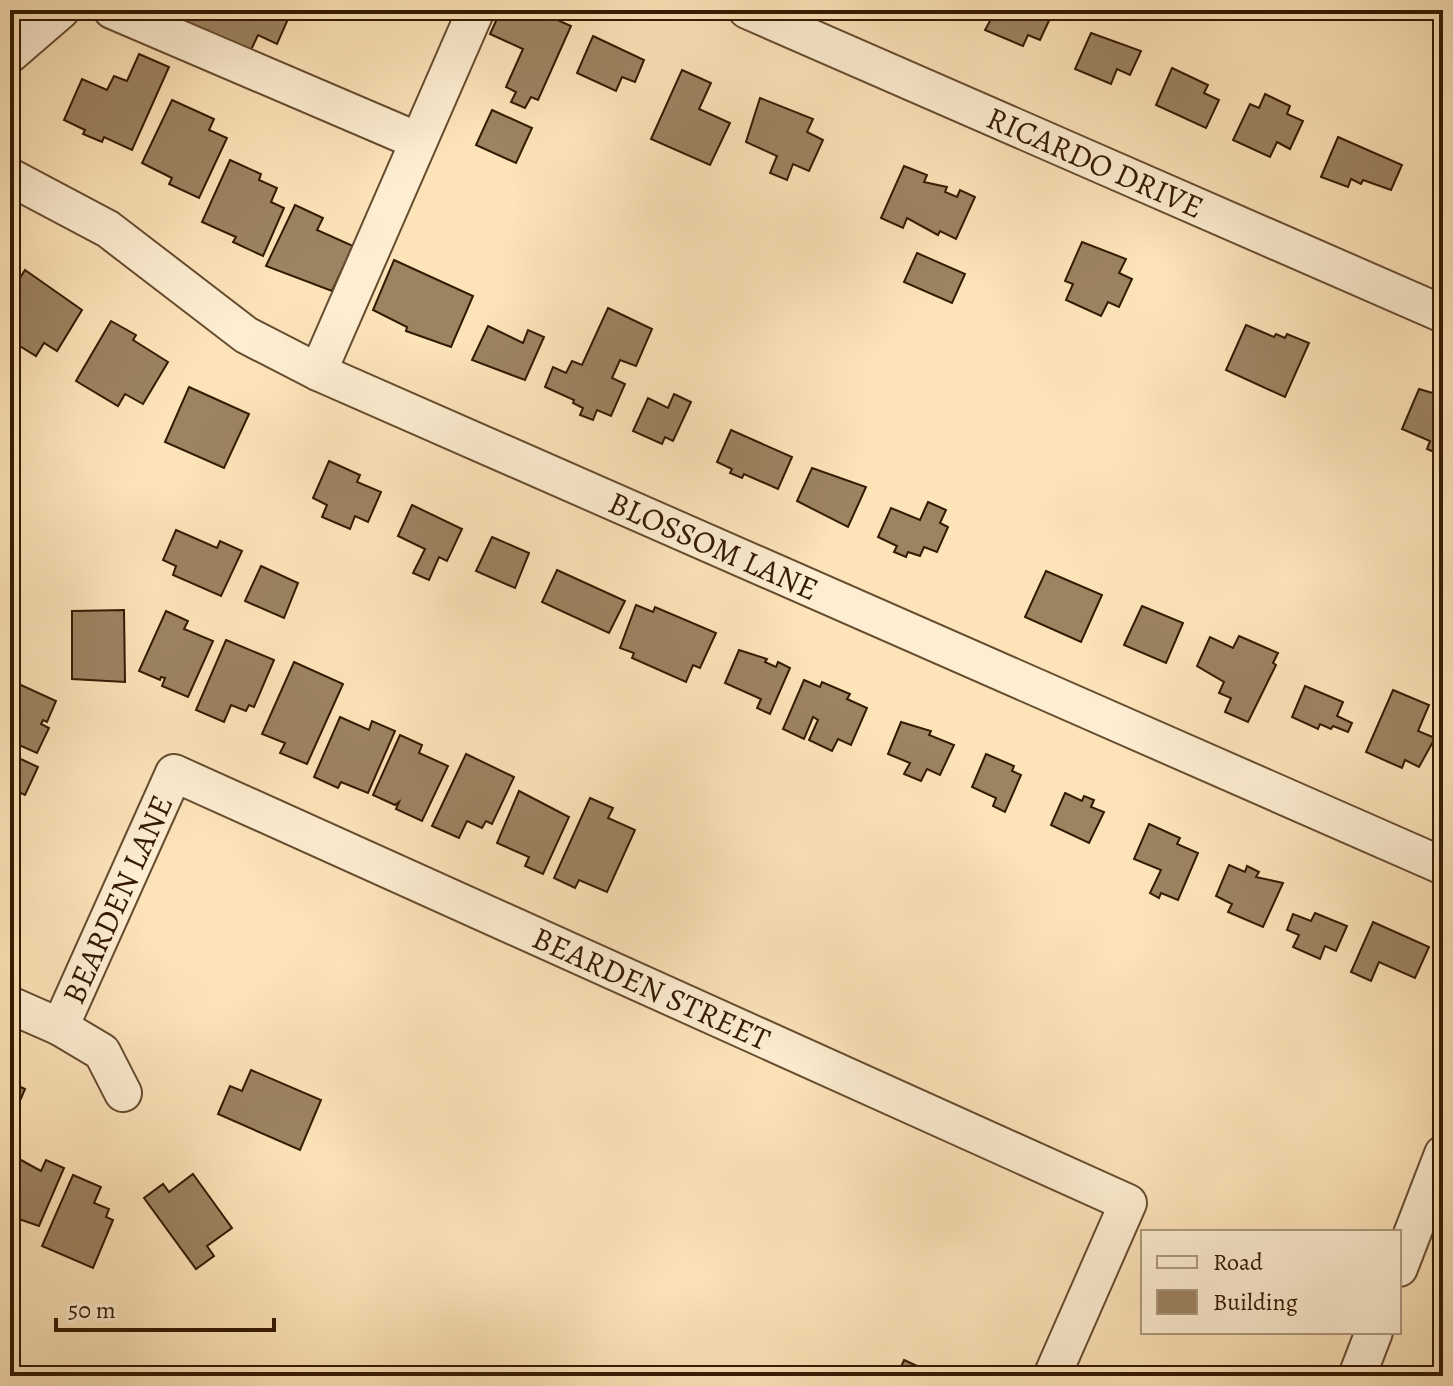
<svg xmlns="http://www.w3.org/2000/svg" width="1453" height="1386" font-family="Alegreya,serif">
  <rect width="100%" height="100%" fill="#fce3b8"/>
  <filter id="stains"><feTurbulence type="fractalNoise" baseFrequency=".0025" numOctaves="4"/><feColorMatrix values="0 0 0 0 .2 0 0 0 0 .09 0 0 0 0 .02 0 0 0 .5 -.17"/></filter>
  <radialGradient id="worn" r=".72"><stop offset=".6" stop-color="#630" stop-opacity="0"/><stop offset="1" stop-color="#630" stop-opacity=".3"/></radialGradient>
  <g fill="#9c8361" stroke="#351a03" stroke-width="2">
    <path d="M176,10H292L277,44L258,35L251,50L173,16Z"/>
    <path d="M501,10H556L553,18L571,26L538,100L531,97L525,108L511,102L516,92L506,87L523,49L490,34Z"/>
    <path d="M996,10H1054L1040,40L1028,35L1023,46L985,30Z"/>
    <path d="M1091,33L1141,51L1130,75L1117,69L1111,84L1075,69Z"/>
    <path d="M593,36L644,60L635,82L622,77L616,91L577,73Z"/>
    <path d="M139,54L169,67L132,150L104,137L102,142L83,134L85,130L64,120L82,79L107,90L114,76L127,81Z"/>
    <path d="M1172,68L1208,85L1204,93L1219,100L1206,128L1156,105Z"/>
    <path d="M682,70L711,83L699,109L730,123L710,165L651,139Z"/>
    <path d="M1265,94L1290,106L1287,114L1303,121L1290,149L1277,142L1270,157L1233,140L1250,104L1259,108Z"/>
    <path d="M760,98L813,119L807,132L823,140L809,171L793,164L787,180L770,173L777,156L746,142Z"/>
    <path d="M172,100L214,119L209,130L227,138L199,198L169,184L172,178L142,163Z"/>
    <path d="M492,110L532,128L516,163L476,145Z"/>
    <path d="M1338,137L1402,165L1391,190L1363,180L1361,184L1351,179L1348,187L1321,177Z"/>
    <path d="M230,160L261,174L259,180L277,188L271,202L284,208L263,256L233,242L236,237L202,222Z"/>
    <path d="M904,166L927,175L924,182L947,187L945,192L957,197L960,190L975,197L956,239L940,231L938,235L907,218L903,228L881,218Z"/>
    <path d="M295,205L323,218L317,230L353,246L332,291L266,266Z"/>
    <path d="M1082,242L1126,259L1119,273L1132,279L1119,307L1108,302L1101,316L1066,300L1073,284L1065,281Z"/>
    <path d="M917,253L965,274L952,303L904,282Z"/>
    <path d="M394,260L473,296L451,347L406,331L407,327L373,310Z"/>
    <path d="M25,270L82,310L57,351L44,343L36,356L10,340V294Z"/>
    <path d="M608,308L652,329L636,366L620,360L612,378L625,384L611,416L597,410L593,420L580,415L583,408L573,403L574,400L545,387L553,367L566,373L572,361L582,365Z"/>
    <path d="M111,321L136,335L133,340L168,362L143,404L125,394L118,406L76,381Z"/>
    <path d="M1246,325L1274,337L1276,334L1285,338L1287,334L1309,343L1285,397L1226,370Z"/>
    <path d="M488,326L523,343L528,330L544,337L525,380L472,360Z"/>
    <path d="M189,387L249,414L224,468L165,442Z"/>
    <path d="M1419,389L1443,396V456L1427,449L1430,441L1402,429Z"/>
    <path d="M674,394L691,402L673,441L665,437L662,444L633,431L648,398L668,408Z"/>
    <path d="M731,430L792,457L778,489L744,474L742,478L730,473L732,469L717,462Z"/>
    <path d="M329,461L360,475L357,482L381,492L368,522L355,516L350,529L322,517L327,505L313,498Z"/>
    <path d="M812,468L866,487L848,527L797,501Z"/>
    <path d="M928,502L946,510L940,523L948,527L937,552L924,547L920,556L908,552L906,557L894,552L897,546L878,537L891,508L920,520Z"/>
    <path d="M412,505L462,529L447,561L439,557L429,580L413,573L425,549L398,536Z"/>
    <path d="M176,530L217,548L220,541L242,551L221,596L173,575L176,566L163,560Z"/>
    <path d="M492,537L529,553L515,588L476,571Z"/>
    <path d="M261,566L298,583L284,618L245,601Z"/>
    <path d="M557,570L625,601L609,633L542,602Z"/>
    <path d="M1046,571L1102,595L1081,642L1025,617Z"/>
    <path d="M636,605L653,612L655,607L716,633L700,668L693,665L686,682L632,658L634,653L620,648Z"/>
    <path d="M1142,606L1183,623L1166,663L1124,645Z"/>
    <path d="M124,610L125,682L72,679V611Z"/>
    <path d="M166,611L188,621L184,629L213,641L188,697L162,686L165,678L161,677L160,680L139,671Z"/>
    <path d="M1239,636L1278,653L1273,663L1276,665L1248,722L1225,712L1231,698L1219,693L1224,682L1197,666L1210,637L1233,648Z"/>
    <path d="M226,640L274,660L254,707L249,705L246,711L231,705L224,722L196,710Z"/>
    <path d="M739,650L767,659L765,662L776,667L778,662L790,668L770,714L757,708L761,699L725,683Z"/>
    <path d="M294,662L343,684L307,764L280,753L285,743L262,734Z"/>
    <path d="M10,680L56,701L47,722L43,720L41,724L49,728L37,753L10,741Z"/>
    <path d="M804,680L820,687L822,682L850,694L847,699L867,708L851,745L838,739L832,751L809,740L818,720L813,717L804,739L783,729Z"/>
    <path d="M1305,686L1343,702L1337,716L1352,723L1348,732L1333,726L1331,729L1320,724L1318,729L1292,717Z"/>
    <path d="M1393,690L1429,705L1418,731L1435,738L1419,767L1405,760L1402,768L1366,752Z"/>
    <path d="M340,717L369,730L372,721L395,731L368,793L341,782L338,788L314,777Z"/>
    <path d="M901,722L931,731L929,735L954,745L940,775L927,769L921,781L904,774L910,763L888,754Z"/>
    <path d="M400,735L422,745L419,753L448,766L422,821L396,809L399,802L395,805L373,795Z"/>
    <path d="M10,754L38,767L25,795L10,788Z"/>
    <path d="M466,754L514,777L492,824L486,821L482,828L467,821L459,838L432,826Z"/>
    <path d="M986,754L1014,766L1012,771L1021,775L1005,812L993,806L996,798L972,787Z"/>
    <path d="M519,791L569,817L543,874L525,866L529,857L497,843Z"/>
    <path d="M1065,793L1082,801L1084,796L1094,800L1091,807L1104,812L1089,843L1051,825Z"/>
    <path d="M590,798L613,808L608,818L635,830L607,892L579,880L575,888L554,878Z"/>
    <path d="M1149,824L1180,838L1177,844L1198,853L1178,900L1161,893L1159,898L1150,893L1161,870L1134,859Z"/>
    <path d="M1229,865L1245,872L1247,866L1259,872L1256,877L1283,883L1263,927L1228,912L1232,904L1216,896Z"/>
    <path d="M1315,913L1347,926L1336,951L1325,946L1320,959L1293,947L1299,935L1287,930L1293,914L1311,921Z"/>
    <path d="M1373,922L1429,947L1415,978L1379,962L1371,981L1351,972Z"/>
    <path d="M251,1070L321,1100L300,1150L218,1114L230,1086L242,1091Z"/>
    <path d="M10,1082L25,1089L10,1124Z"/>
    <path d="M10,1154L41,1171L46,1160L64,1168L39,1226L10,1216Z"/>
    <path d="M193,1174L232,1228L207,1246L214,1256L196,1269L144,1198L163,1184L169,1192Z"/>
    <path d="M73,1175L101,1187L94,1203L109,1209L106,1217L113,1220L93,1268L42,1246Z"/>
    <path d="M904,1360L939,1376H897Z"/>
  </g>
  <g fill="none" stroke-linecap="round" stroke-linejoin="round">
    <defs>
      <g id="minor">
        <path d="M112,10L418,141"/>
        <path id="s1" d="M747,10L1443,314"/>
        <path d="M10,54L61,10"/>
        <path id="s2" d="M10,177L108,229L246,335L318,372L1443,866"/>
        <path d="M318,372L476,10"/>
        <path d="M10,1005L60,1027L102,1052L123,1093"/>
        <path id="s3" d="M60,1027L174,773L1128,1203L1052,1376"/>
        <path d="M1399,1268L1443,1154"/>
        <path d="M1357,1376L1374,1332"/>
      </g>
    </defs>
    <use href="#minor" stroke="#674c30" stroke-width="40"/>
    <use href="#minor" stroke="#fdedd1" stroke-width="36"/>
  </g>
  <g text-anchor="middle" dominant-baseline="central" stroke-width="6" stroke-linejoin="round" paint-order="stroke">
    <g font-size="32" fill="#351a03" stroke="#fdedd1">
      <text stroke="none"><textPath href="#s1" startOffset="380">RICARDO DRIVE</textPath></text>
      <text stroke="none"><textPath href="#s2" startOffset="798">BLOSSOM LANE</textPath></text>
      <text stroke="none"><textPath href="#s3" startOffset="140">BEARDEN LANE</textPath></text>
      <text stroke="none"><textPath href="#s3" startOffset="802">BEARDEN STREET</textPath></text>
    </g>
  </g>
  <rect width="1453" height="1386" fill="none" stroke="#fce3b8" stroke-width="40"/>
  <rect x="12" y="12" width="1429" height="1362" fill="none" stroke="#351a03" stroke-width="4"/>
  <rect x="20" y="20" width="1413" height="1346" fill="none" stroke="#351a03" stroke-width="2"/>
  <rect x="1141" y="1230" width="260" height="104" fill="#fdedd1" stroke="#ad997f" stroke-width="2"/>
  <rect x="1157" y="1256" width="40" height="12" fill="#fdedd1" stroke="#ad997f" stroke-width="2"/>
  <text x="1213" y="1270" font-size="24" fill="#351a03">Road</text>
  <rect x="1157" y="1290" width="40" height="24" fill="#9c8361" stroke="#ad997f" stroke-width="2"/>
  <text x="1213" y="1310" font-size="24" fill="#351a03">Building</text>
  <path d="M56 1318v12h218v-12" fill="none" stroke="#351a03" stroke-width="4"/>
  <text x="68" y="1318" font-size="24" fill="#351a03" stroke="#fdedd1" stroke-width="6" paint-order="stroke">50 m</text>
  <rect width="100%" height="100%" filter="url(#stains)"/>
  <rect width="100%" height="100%" fill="url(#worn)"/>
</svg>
